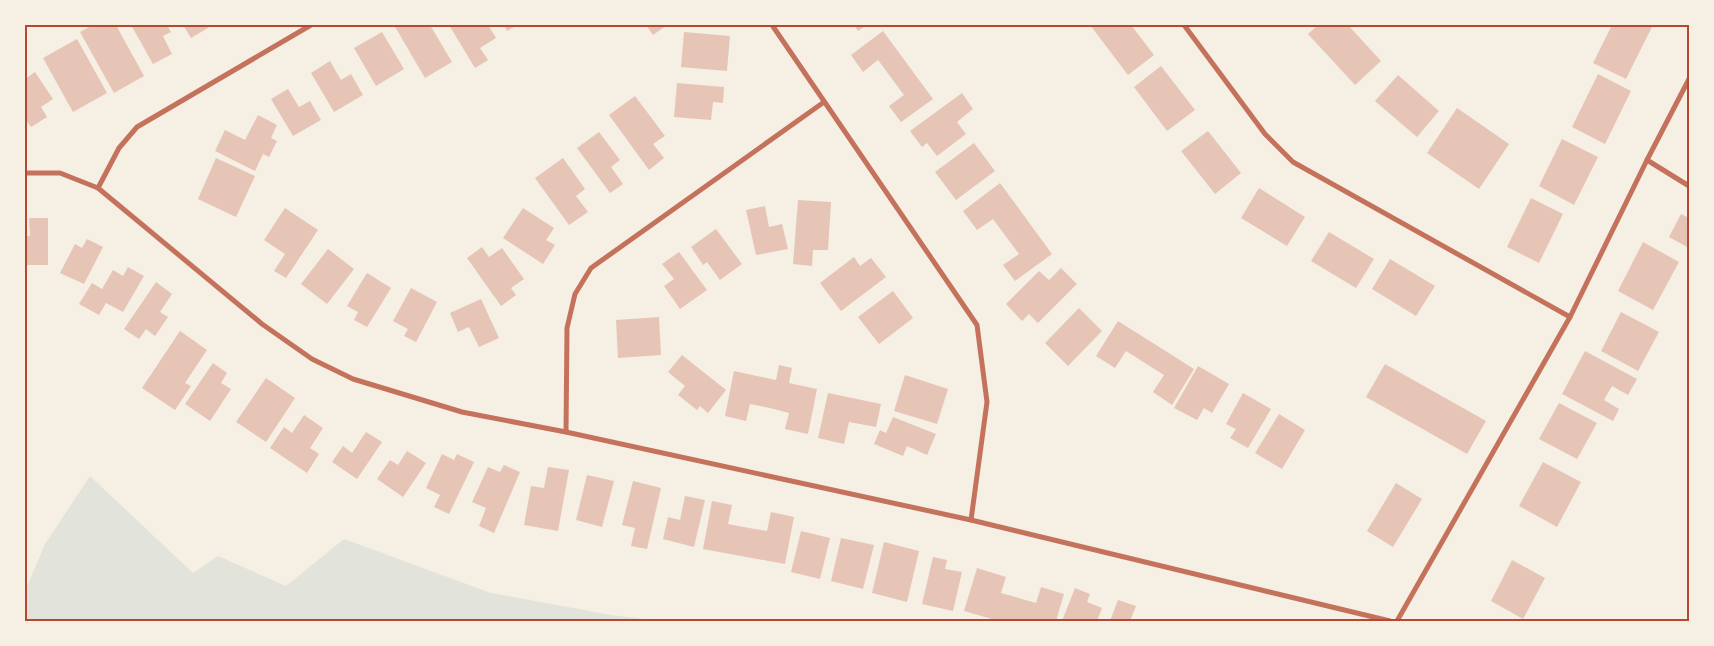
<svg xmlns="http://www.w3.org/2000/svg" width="1714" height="646" font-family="Poppins,sans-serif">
  <rect width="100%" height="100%" fill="#f6efe4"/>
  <path fill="#e2e4dc" d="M90,476L193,573L218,556L286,586L344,539L491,593L611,615L661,621H25V591L45,544Z"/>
  <g fill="#e6c5b7">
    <path d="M93,25H116L144,76L114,93L80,32Z"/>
    <path d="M131,25H167L171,32L163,36L172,54L153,64Z"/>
    <path d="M183,25H207L208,28L191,38Z"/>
    <path d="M394,25H430L452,62L425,78Z"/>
    <path d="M449,25H488L496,38L480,48L488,60L475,68Z"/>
    <path d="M504,25H517L507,31Z"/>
    <path d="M646,25H667L653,35Z"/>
    <path d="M854,25H867L858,31Z"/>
    <path d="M1090,25H1131L1154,55L1128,75Z"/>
    <path d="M1318,25H1348L1381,61L1355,85L1308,34Z"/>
    <path d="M1612,25H1653L1626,79L1593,63Z"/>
    <path d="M883,31L933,99L901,122L889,106L904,95L878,60L863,72L851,55Z"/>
    <path d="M382,32L404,69L376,86L354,48Z"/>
    <path d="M684,32L730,36L727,71L681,67Z"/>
    <path d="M77,39L107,93L73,112L43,58Z"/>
    <path d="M330,61L341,80L351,74L363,95L334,112L311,73Z"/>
    <path d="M1161,66L1195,110L1167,131L1134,87Z"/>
    <path d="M35,72L53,99L41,107L47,117L31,127L25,119V79Z"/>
    <path d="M1598,74L1631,91L1605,144L1572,127Z"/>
    <path d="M1398,75L1439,111L1417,137L1375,101Z"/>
    <path d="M677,83L724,87L723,103L713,102L711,120L674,117Z"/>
    <path d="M288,89L299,107L310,101L321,120L293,136L271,99Z"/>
    <path d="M962,93L973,109L957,122L966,134L937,156L927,143L922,147L910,131Z"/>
    <path d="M635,96L665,136L653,144L664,158L649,170L609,115Z"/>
    <path d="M1457,108L1509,144L1479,189L1427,153Z"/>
    <path d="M258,115L277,125L271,138L277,141L269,157L263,154L255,171L215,151L225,130L245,140Z"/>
    <path d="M1208,131L1241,173L1215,194L1181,151Z"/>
    <path d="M599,132L620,160L611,167L623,184L610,193L577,148Z"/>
    <path d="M1562,139L1598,157L1574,205L1539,186Z"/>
    <path d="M974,143L995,171L956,200L935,172Z"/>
    <path d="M216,158L255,176L236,217L198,199Z"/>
    <path d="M563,158L585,189L576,196L588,212L569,225L535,178Z"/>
    <path d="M1000,183L1052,254L1015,281L1003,265L1019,254L993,219L977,230L963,211Z"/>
    <path d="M1259,188L1305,217L1287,246L1241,218Z"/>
    <path d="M1531,198L1563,214L1539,263L1507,247Z"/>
    <path d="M798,200L831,202L828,250H813L812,266L793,264Z"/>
    <path d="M765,206L769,227L782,224L788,249L756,255L746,210Z"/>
    <path d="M285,208L318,230L286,278L274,271L285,254L264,240Z"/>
    <path d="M523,208L554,228L546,240L555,245L543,264L503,238Z"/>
    <path d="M1681,214L1689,218V248L1669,237Z"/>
    <path d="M29,218H48V265H25V236H30Z"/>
    <path d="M716,229L742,264L720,280L707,262L703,265L691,247Z"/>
    <path d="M1329,232L1374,259L1356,288L1311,261Z"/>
    <path d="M87,239L103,247L84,284L60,273L75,244L82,248Z"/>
    <path d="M1643,242L1679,262L1653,310L1618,291Z"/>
    <path d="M482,247L489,257L502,248L524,279L511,288L516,295L501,306L467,258Z"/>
    <path d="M328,249L354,269L327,304L301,284Z"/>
    <path d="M679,252L707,290L680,309L664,286L674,279L662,264Z"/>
    <path d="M854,257L860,266L871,258L886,277L841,311L820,283Z"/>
    <path d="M1390,259L1435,286L1416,316L1372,289Z"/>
    <path d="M128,267L144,276L123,312L106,303L99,315L79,304L92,283L102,289L113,270L123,276Z"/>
    <path d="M1061,268L1077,284L1038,323L1029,314L1022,321L1006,304L1039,271L1049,280Z"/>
    <path d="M367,273L391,288L367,327L354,320L358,312L347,306Z"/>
    <path d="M156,282L172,294L160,312L168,317L155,336L146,329L139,339L124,329Z"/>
    <path d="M411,288L437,302L416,342L404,336L408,329L393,321Z"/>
    <path d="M893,291L913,318L879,344L858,317Z"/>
    <path d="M481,299L499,338L479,347L469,327L458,332L450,313Z"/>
    <path d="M1079,308L1102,331L1068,366L1045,343Z"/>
    <path d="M1621,312L1659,332L1638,371L1601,351Z"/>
    <path d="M659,317L661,355L618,358L616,320Z"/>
    <path d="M1118,321L1194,369L1172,405L1153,392L1164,375L1126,351L1115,368L1096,356Z"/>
    <path d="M180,331L207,350L185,383L191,386L175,410L142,388Z"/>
    <path d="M1585,351L1637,379L1628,395L1612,386L1604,400L1619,409L1613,421L1562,394Z"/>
    <path d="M682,355L726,390L708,413L700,406L697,410L678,395L685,386L668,372Z"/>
    <path d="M213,363L227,373L221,383L231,389L210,421L185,404Z"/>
    <path d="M1385,364L1486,421L1467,454L1366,397Z"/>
    <path d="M779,365L792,368L789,383L817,389L808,434L785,429L789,413L770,408L750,404L746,421L725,416L734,371L776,380Z"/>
    <path d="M1198,366L1229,384L1212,413L1204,408L1197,420L1174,408Z"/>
    <path d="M905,375L948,389L937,424L894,411Z"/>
    <path d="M266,378L295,398L266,442L236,422Z"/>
    <path d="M828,393L881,404L876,427L849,422L844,444L818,438Z"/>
    <path d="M1243,393L1271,409L1248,448L1230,438L1236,429L1226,424Z"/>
    <path d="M1559,403L1597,423L1577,459L1539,439Z"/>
    <path d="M1279,414L1305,430L1282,469L1255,453Z"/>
    <path d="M304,415L323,428L310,448L319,454L307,473L270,448L284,427L292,433Z"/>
    <path d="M893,417L936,434L927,455L907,446L903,456L874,444L880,430L886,433Z"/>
    <path d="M366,432L382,442L357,479L332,462L343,446L352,453Z"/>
    <path d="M407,451L426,463L403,497L377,479L390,460L398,465Z"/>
    <path d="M442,454L454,460L457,454L474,462L449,514L434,507L440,495L426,488Z"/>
    <path d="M1543,462L1581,482L1557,527L1519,506Z"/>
    <path d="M504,465L520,472L494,533L479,526L486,508L472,502L488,467L500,472Z"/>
    <path d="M548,467L569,470L558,531L524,525L531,486L544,488Z"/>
    <path d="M587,475L614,481L602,527L576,520Z"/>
    <path d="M633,481L661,488L647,549L631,546L635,528L622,525Z"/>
    <path d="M1396,483L1422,499L1393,547L1367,531Z"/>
    <path d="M685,496L705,500L694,547L663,539L668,517L680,520Z"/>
    <path d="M712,501L732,505L728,524L749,528L767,531L771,512L794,517L785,564L703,549Z"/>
    <path d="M801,531L830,538L820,579L791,572Z"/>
    <path d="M841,538L874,545L863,589L831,581Z"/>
    <path d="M884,542L919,551L907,602L872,593Z"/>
    <path d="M933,557L947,560L945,569L962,572L953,611L922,604Z"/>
    <path d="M1512,560L1545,578L1523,619L1491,601Z"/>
    <path d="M977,568L1006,577L1001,593L1036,603L1041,587L1064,594L1056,621H999L964,611Z"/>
    <path d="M1075,588L1090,594L1087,602L1102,608L1097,621H1062Z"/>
    <path d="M1118,600L1136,606L1130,621H1110Z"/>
  </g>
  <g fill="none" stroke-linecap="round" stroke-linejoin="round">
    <g stroke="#c5725c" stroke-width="5">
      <path d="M772,25L977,325L987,402L971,520"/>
      <path d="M1184,25L1265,134L1293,162L1570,317"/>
      <path d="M1647,160L1689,186"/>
      <path d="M25,173H60L98,188L262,324L312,359L353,379L462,412L566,432L971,520L1390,621"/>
      <path d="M98,188L119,148L137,127L311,25"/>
      <path d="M566,432L567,328L575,294L591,268L824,102"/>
      <path d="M1397,621L1570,317L1647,160L1689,79"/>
    </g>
  </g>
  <rect width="1714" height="646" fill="none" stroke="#f6efe4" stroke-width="52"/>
  <rect x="26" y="26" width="1662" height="594" fill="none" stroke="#b5482f" stroke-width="2"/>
</svg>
